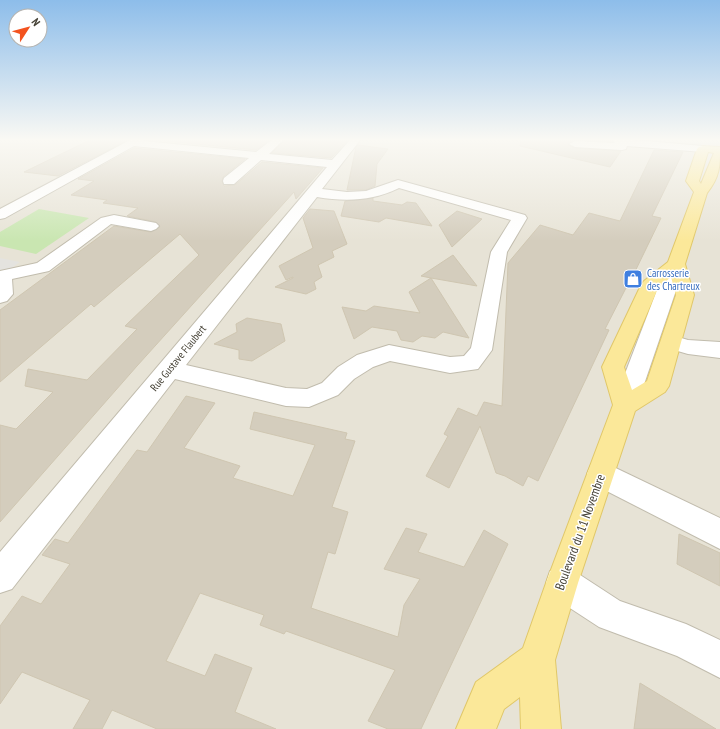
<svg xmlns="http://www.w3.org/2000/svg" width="720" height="729" font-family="'PT Sans Narrow',sans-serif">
  <rect width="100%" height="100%" fill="#f3f1e7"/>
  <rect fill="#e7e3d6" x="0" y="139" width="720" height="590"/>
  <path fill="#c9e6b1" d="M39,209L89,218L36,254L0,246V232Z"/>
  <path fill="#e4e3df" d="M0,258L20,262L0,276Z"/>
  <g fill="#d4cdbd" stroke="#cfc6b1">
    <path d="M92,139H130L58,176L24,172Z"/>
    <path d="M145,139H271L256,150Z"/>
    <path d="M286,139H318L347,141L331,158L272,153Z"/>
    <path d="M521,139H611L612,141L575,140L568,145L575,148L621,151L610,167L520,146Z"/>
    <path d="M358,145L388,149L377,164L375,186L366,190H347L356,147Z"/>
    <path d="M134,148L245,159L223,177L222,181L224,186L235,185L262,162L323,168L296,199L294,192L137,366L0,522V425L16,429L53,392L25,386L28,369L87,380L137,329L125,326L199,255L180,234L94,307L91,304L0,382V310L114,226L151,232L160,227L156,222L127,216L138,208L103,203L107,200L71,195L94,181L78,179Z"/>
    <path d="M654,150L683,152L652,216L661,218L628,286H627L605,329L609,330L538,481L528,476L523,486L505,476L496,473L480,426L449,488L426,476L448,436L444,434L458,408L477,416L484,402L502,406L508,263L540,225L573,235L589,213L620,221Z"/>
    <path d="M373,198V201L402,205L407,202L416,203L432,226L386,218L379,222L341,216L345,201Z"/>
    <path d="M310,209L334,211L347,244L332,251L334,257L318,265L322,277L314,282L316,289L306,294L275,287L293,278V277L286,280L279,266L313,248L303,218Z"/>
    <path d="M457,211L482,219L452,247L439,225Z"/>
    <path d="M453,255L477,286L431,278L469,338L443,332L435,338L422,336L413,342L401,340L397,331L372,327L354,339L342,307L366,311L374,306L420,313L409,292L431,278L421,276Z"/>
    <path d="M247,318L281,324L285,341L252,361L239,359V350L214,344L237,332L236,324Z"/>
    <path d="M186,396L215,403L184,448L240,466L233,478L293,496L315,445L250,429L254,412L347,433L345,439L355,441L332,507L348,512L335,554L328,552L311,608L398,637L404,605L420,579L384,569L406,528L427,534L418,552L464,567L484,530L508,544L421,729H388L368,721L395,670L286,631L284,634L260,625L264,615L200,593L166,661L205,676L215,654L252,668L235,712L276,729H157L112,710L102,729H73L90,700L22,672L0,704V626L22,596L41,604L70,564L42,555L55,539L68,543L137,450L147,452Z"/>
    <path d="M679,534L720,553V586L677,564Z"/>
    <path d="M640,683L716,729H634Z"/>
  </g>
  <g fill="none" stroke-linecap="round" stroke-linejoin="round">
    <defs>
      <g id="minor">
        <path d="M132,139H144L143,141L256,152L273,139H284L269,154L332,160L351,139H361L322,189L347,192L366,191L398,180L525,215L527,218L507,252L492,350L478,369L450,373L390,361L373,367L354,379L338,395L309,407L286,406L175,379L12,589L0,593V552L327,167L261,160L234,184H224L223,181L224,178L249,158L134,146L5,218L0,219V209ZM399,188L511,220L491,252L471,348L464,356L450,357L389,345L357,355L338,367L322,383L307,389L286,388L186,365L317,197C346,202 372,201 399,188Z"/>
        <path d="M612,139H623L703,146L707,147L709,149L707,151L703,152L627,146L626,149L622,150L575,147L569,144L575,141L615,143Z"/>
        <path d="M114,215L156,223L159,226L156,229L151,231L111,224L49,271L12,279L13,294L7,301L0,303V271L37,263L101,218Z"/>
        <path d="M676,259L682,260L685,264L637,405L633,412L625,415L617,412L613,405L667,264L670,260Z"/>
        <path d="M671,335L688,340L720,342V358L688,354L664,347L661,342L664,337Z"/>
        <path d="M601,461L720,518V549L591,483L587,474L591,465Z"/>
        <path d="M562,567L574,571L620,601L686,624L720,640V678L677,656L599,627L550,595L546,583L550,571Z"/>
      </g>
      <path id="major" d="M703,146L720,147C720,166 720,177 707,193L685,264L694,295L669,386L665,392L635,411L578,583L555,660L561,729H521L520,697L504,709L496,729H456L476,682L523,648L546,583L613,405L602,367L641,285L644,281L668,262L694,192L686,181L697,149L699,147ZM708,152L714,153L701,184L699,181ZM671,277L676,295L647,381L632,390L624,367L658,288Z"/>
    </defs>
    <use href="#minor" stroke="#c1bcad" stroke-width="2"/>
    <use href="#major" stroke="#e0c769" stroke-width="2"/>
    <use href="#minor" fill="#fff" fill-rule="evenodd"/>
    <use href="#major" fill="#fbe899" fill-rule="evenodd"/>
  </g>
  <linearGradient id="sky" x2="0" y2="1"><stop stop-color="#8dbdea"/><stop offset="0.58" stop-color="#faf9f4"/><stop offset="1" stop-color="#faf9f4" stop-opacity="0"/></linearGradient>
  <rect width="720" height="241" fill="url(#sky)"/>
  <defs>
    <symbol id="shop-square" viewBox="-11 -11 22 22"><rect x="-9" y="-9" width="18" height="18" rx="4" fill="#3f7fe0" stroke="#fff"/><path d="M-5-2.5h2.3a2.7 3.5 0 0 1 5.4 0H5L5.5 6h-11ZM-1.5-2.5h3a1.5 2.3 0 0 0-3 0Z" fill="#fff"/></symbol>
  </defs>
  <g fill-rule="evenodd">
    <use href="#shop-square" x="622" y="268" width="22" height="22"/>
  </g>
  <g text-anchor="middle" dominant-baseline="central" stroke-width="3" stroke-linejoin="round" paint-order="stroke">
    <g font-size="11" fill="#366cbe" stroke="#fff" text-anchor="start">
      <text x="647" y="273">Carrosserie<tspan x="647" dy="13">des Chartreux</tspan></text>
    </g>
    <g font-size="11" fill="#464236" stroke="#fff">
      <text transform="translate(178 358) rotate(-51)">Rue Gustave Flaubert</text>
    </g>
    <g font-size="13" fill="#464236" stroke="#fff">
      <text transform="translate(580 532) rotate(-70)">Boulevard du 11 Novembre</text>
    </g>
  </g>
  <g transform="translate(28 28) rotate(54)"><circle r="19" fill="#ffffff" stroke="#b5b3af"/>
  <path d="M0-3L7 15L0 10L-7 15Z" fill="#f3531f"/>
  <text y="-6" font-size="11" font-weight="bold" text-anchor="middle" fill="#464236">N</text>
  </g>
</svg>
